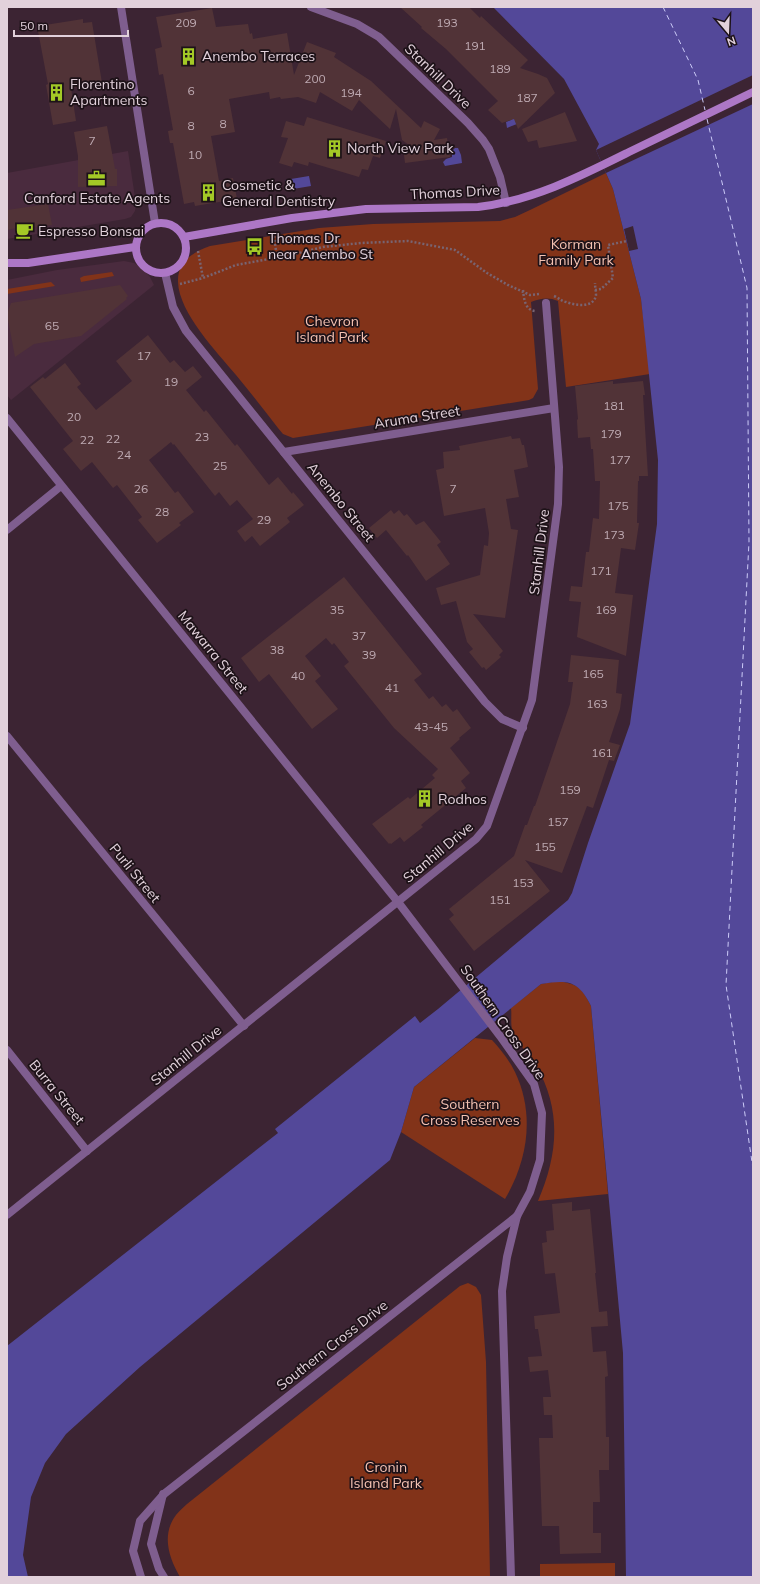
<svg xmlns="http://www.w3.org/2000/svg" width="760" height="1584" font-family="Mulish,sans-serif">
  <rect width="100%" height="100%" fill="#3c2433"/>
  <g fill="#4a2b3e">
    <path d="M128,151L136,204L135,211L131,217L125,219L7,239V173Z"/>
    <path d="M124,261L134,263L141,267L150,277L154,285L11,400L7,395V280L57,270Z"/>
  </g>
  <g fill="#823319">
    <path d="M606,173L613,189L641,299L650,374L566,387L558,301C549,297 541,298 531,302L538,389L533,398L529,400L293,438L283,434L278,428C264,410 250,392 236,375C217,352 179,313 178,282C177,262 193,252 210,246L319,228L373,224L500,221L515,217L530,210Z"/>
    <path d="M112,272L114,276L81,282L80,278L84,276Z"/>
    <path d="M51,282L55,286L7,294V289Z"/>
    <path d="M558,981C578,984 582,988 591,1006L608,1194L538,1201C558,1154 562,1111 536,1065C529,1054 518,1044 513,1032C510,1026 512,1015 511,1008L541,984Z"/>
    <path d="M475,1038L492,1040C501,1050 509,1060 515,1072C535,1114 528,1160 505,1199L401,1132L414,1087Z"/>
    <path d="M468,1283L476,1287L481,1295L486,1362L490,1577H180C169,1558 161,1535 176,1515C179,1511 183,1508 187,1504L460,1286Z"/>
    <path d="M615,1563V1577H540V1564Z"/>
  </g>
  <g fill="#534899">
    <path d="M493,7H753V1577H626L623,1353L591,1006C578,980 568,980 541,984L414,1087L401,1132L390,1160L140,1367L66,1434L45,1463L31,1497L23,1555L28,1577H7V1346L278,1133L275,1129L415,1016L420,1023L438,1009L568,900L572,893L588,843L630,724L657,524L658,460L641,299L613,189L596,150L599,144L564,79Z"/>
    <path d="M518,112L527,120L507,128L506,122L511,120Z"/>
    <path d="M455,148H458L461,155L462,163L445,166L443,162L446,159L452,157V151Z"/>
    <path d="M309,176L311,186L287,190L285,180Z"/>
  </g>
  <g fill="#3c2433">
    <path d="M753,75V104L606,173L596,150Z"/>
    <path d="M633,226L638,249L629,251L624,229Z"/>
  </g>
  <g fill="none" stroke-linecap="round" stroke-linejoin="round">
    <g stroke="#cccbf8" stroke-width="1" stroke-dasharray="5 4" stroke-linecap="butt">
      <path d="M663,7L698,80L705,110"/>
      <path d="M707,119L747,288L749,542L726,985L753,1169"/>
    </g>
  </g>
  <g fill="#513337">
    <path d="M400,7H469L480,18L481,16L528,60L520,68L538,74L547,78L555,93L518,129L514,119L502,123L488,110L498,101L446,49L421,28L422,27Z"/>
    <path d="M212,8L216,27L248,24L250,34L252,33L253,39L287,33L294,75L307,42L336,53L334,57L371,81L421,128L424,121L440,129L434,140L447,138L450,157L405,163L403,147L410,149L408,147L409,145L402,140L396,109L390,129L359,100L352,111L320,92L316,103L298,97L281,99L280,97L270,99L269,92L229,99L235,132L211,136L219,181L233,178L237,199L195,206L194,202L184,204L173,143H170L168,131L173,130L163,74L159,75L155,49L162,47L156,17Z"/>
    <path d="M83,19V23L92,22L102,83L71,88L76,121L53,125L46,85L48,84L38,31L46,29L45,25Z"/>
    <path d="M565,112L577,141L539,148L537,140L528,142L522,129Z"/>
    <path d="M307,117L386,141L380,158L373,156L368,170L362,169L359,177L309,162L308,166L294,162L292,167L279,163L288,138L281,137L286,121L304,126Z"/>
    <path d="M107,126L115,169H117V186L78,187V156L74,132Z"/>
    <path d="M48,204L52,225L30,228V234L17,236L16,228L7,230V210Z"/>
    <path d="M120,285L128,296L126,298L127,299L81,336L34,344L15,357L7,314L11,303Z"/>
    <path d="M148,335L170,363L174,360L185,372L193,366L202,377L186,390L204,412L206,410L235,446L237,444L269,485L278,477L292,494L293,492L304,505L287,518L290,522L260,546L252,536L245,542L237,531L253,519L237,500L230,506L219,492L215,496L174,444L173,445L171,442L149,460L175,493L178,491L194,512L179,523L181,525L157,543L138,520L142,517L117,485L113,488L92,462L81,471L63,449L73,441L30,387L43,377L45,379L65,363L81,384L77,387L96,410L132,381L116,361Z"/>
    <path d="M613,381V384L643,381L645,395H643L648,476H639V481H638L637,523H639L635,550L621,548L615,593L633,595L626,656L577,637L581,602L569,601L571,586L582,587L586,552H589L593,518L599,519L600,481H595L593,449H591L590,437L578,438L577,420L578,419L575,386Z"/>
    <path d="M511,436L512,439L520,438L522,445H524L528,467L514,470L519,497L506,499L511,529L518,530L505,618L473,614L503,651L499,655L501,657L486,670L484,667L482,668L469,652L473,649L467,642L456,601L441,605L436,588L480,575L484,545L488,546L489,533L485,508L444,516L436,470L444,468L443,452L460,450L459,446Z"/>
    <path d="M391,510L394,514L399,510L404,516L407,514L416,525L424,521L441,542L437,545L450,564L426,581L408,555L407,556L386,530L377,538L369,528Z"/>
    <path d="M344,577L422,674L414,680L429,699L433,696L442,707L446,704L453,712L457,709L471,728L459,738L460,739L450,748L470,773L461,781L466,788L421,825L423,827L404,842L400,837L391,844L390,843L389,844L372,824L408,797L410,799L435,778L432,775L438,769L394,728L344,666L349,662L334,643L332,645L326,638L305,656L321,676L315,681L338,709L312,729L269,674L259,682L241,658Z"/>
    <path d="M571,655L619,660L616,693L622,694L620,709L609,742L620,745L614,761L609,760L593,808L587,806L562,873L525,860L550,891L474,951L449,919L454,915L449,909L514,856L525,825H527L534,806H535L570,704L573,682H568Z"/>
    <path d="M572,1202V1211L590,1209L596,1273H595L599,1312L607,1311L608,1326L591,1327L593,1352L606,1351L608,1376L605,1377L606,1437H609V1470H599L600,1502H593V1533H601V1553L560,1554L559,1526H542L539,1438H553L552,1415H544L543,1397H551L548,1370L530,1372L528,1357L542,1356L538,1329H535L534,1316L560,1313L555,1273L545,1274L542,1243L547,1242L546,1231L554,1230L552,1204Z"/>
  </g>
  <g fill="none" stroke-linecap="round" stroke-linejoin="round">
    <g stroke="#796471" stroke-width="2.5" stroke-dasharray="2 2" stroke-linecap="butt">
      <path d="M268,204L269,208"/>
      <path d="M274,236L277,258"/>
      <path d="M198,251L203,278"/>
      <path d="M180,284L203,278L236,265L291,255L323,247L361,243L408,241L455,250L487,273L508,285L530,295L540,294"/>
      <path d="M523,290C524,299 525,310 535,311"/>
      <path d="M595,290L601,289L613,278L608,245L627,241"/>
      <path d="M554,296C559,298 561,301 566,302C574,305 594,309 596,295C596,291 595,287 595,283"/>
    </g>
    <g stroke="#7f5e8f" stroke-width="8">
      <path d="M121,7L155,223"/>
      <path d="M311,7L357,24L379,37L468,123L483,140L489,149L500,177L506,203"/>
      <path d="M165,273L173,307L186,331L485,702L502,719L523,728"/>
      <path d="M7,418L398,902L500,1036L534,1084L542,1113L540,1160L530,1192L517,1216L507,1257L502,1291L511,1577"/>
      <path d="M284,452L554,408"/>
      <path d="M7,530L61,486"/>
      <path d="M7,736L244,1026"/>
      <path d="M7,1050L87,1151"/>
      <path d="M7,1215L476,839L487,826L532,700L558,504L559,467L546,303"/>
      <path d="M163,1494L151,1544L159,1569L164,1577"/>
      <path d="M141,1577L133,1551L140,1521L164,1494L517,1216"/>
    </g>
    <g stroke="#ad77c6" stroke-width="8">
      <circle cx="161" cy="248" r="25"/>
      <path d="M184,237L292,218L366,209L478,207C532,201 581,176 629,152C670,132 712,112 753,92"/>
      <path d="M7,263H28L135,247"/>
    </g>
  </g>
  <defs>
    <symbol id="building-bare" viewBox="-9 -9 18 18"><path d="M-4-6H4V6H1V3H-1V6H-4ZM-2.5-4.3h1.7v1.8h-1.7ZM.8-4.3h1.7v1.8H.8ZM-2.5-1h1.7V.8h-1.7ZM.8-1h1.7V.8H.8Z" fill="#a3c926" stroke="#1d1218" stroke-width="2.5" paint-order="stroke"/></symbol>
    <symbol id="office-bare" viewBox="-9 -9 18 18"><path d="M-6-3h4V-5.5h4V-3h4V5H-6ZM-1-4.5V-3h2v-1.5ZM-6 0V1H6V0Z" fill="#a3c926" stroke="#1d1218" stroke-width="2.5" paint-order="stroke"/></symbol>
    <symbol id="cafe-bare" viewBox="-9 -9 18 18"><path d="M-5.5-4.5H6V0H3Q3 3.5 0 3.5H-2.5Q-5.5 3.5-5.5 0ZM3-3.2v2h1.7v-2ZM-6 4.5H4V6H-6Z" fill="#a3c926" stroke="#1d1218" stroke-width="2.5" paint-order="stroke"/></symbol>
    <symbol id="bus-bare" viewBox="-9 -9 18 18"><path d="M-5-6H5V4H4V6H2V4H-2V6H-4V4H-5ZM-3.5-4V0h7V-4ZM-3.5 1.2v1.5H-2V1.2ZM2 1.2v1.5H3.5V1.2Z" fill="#a3c926" stroke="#1d1218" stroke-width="2.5" paint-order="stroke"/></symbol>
  </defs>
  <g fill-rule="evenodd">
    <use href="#building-bare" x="176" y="44" width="25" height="25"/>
    <use href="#building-bare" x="44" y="80" width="25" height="25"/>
    <use href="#building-bare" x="322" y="136" width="25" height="25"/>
    <use href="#office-bare" x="84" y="166" width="25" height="25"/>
    <use href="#building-bare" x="196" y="180" width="25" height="25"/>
    <use href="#cafe-bare" x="12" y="218" width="25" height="25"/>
    <use href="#bus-bare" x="242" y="234" width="25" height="25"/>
    <use href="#building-bare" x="412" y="786" width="25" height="25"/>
  </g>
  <g text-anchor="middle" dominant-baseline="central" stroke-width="3.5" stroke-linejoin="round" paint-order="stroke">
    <g font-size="12" fill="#beaab2">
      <text x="186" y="22">209</text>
      <text x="447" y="22">193</text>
      <text x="475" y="45">191</text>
      <text x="500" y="68">189</text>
      <text x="315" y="78">200</text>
      <text x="191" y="90">6</text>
      <text x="351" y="92">194</text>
      <text x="527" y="97">187</text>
      <text x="223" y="123">8</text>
      <text x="191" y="125">8</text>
      <text x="92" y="140">7</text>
      <text x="195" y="154">10</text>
      <text x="52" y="325">65</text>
      <text x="144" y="355">17</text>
      <text x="171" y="381">19</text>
      <text x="614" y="405">181</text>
      <text x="74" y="416">20</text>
      <text x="611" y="433">179</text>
      <text x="202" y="436">23</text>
      <text x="113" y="438">22</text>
      <text x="87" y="439">22</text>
      <text x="124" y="454">24</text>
      <text x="620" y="459">177</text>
      <text x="220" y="465">25</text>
      <text x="141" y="488">26</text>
      <text x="453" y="488">7</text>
      <text x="618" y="505">175</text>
      <text x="162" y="511">28</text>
      <text x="264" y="519">29</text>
      <text x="614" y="534">173</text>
      <text x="601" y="570">171</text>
      <text x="337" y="609">35</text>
      <text x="606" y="609">169</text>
      <text x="359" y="635">37</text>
      <text x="277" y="649">38</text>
      <text x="369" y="654">39</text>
      <text x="593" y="673">165</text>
      <text x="298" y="675">40</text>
      <text x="392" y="687">41</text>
      <text x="597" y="703">163</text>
      <text x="431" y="726">43-45</text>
      <text x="602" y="752">161</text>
      <text x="570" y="789">159</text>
      <text x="558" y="821">157</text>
      <text x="545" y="846">155</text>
      <text x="523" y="882">153</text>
      <text x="500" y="899">151</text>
    </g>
    <g font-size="14" fill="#e2d1db" stroke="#1d1218" text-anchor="start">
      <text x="202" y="56">Anembo Terraces</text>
      <text x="70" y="84">Florentino<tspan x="70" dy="16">Apartments</tspan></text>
      <text x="347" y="148">North View Park</text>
      <text x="222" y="185">Cosmetic &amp;<tspan x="222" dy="16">General Dentistry</tspan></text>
      <text x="97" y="198" text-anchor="middle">Canford Estate Agents</text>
      <text x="38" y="231">Espresso Bonsai</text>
      <text x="268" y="238">Thomas Dr<tspan x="268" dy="16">near Anembo St</tspan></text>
      <text x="438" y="799">Rodhos</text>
    </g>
    <g font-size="14" fill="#e2d1db" stroke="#1d1218">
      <text transform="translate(438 76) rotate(44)">Stanhill Drive</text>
      <text transform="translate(455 192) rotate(-3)">Thomas Drive</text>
      <text transform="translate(417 417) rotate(-9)">Aruma Street</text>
      <text transform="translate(341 502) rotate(51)">Anembo Street</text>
      <text transform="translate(539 552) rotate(-83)">Stanhill Drive</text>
      <text transform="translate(213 652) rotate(51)">Mawarra Street</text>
      <text transform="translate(438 852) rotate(-40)">Stanhill Drive</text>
      <text transform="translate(135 873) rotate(51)">Purli Street</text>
      <text transform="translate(503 1022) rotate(55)">Southern Cross Drive</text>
      <text transform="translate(186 1055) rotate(-39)">Stanhill Drive</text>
      <text transform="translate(57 1092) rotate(51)">Burra Street</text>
      <text transform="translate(332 1345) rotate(-38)">Southern Cross Drive</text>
    </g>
    <g font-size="14" fill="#f5c2b2" stroke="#1d1218">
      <text x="576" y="244">Korman<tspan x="576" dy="16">Family Park</tspan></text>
      <text x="332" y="321">Chevron<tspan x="332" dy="16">Island Park</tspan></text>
      <text x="470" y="1104">Southern<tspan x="470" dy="16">Cross Reserves</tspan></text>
      <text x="386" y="1467">Cronin<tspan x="386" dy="16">Island Park</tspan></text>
    </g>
  </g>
  <rect width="760" height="1584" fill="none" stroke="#e2d1db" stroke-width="16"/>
  <g transform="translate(728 32) rotate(161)" stroke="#1d1218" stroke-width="3" paint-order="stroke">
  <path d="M0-3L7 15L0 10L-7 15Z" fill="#e2d1db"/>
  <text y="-6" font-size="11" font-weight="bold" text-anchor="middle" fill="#e2d1db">N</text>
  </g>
  <path d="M14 30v6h114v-6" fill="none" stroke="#e2d1db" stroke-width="2"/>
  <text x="20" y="30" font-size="12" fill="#e2d1db" stroke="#1d1218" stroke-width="3" paint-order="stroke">50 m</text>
</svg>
